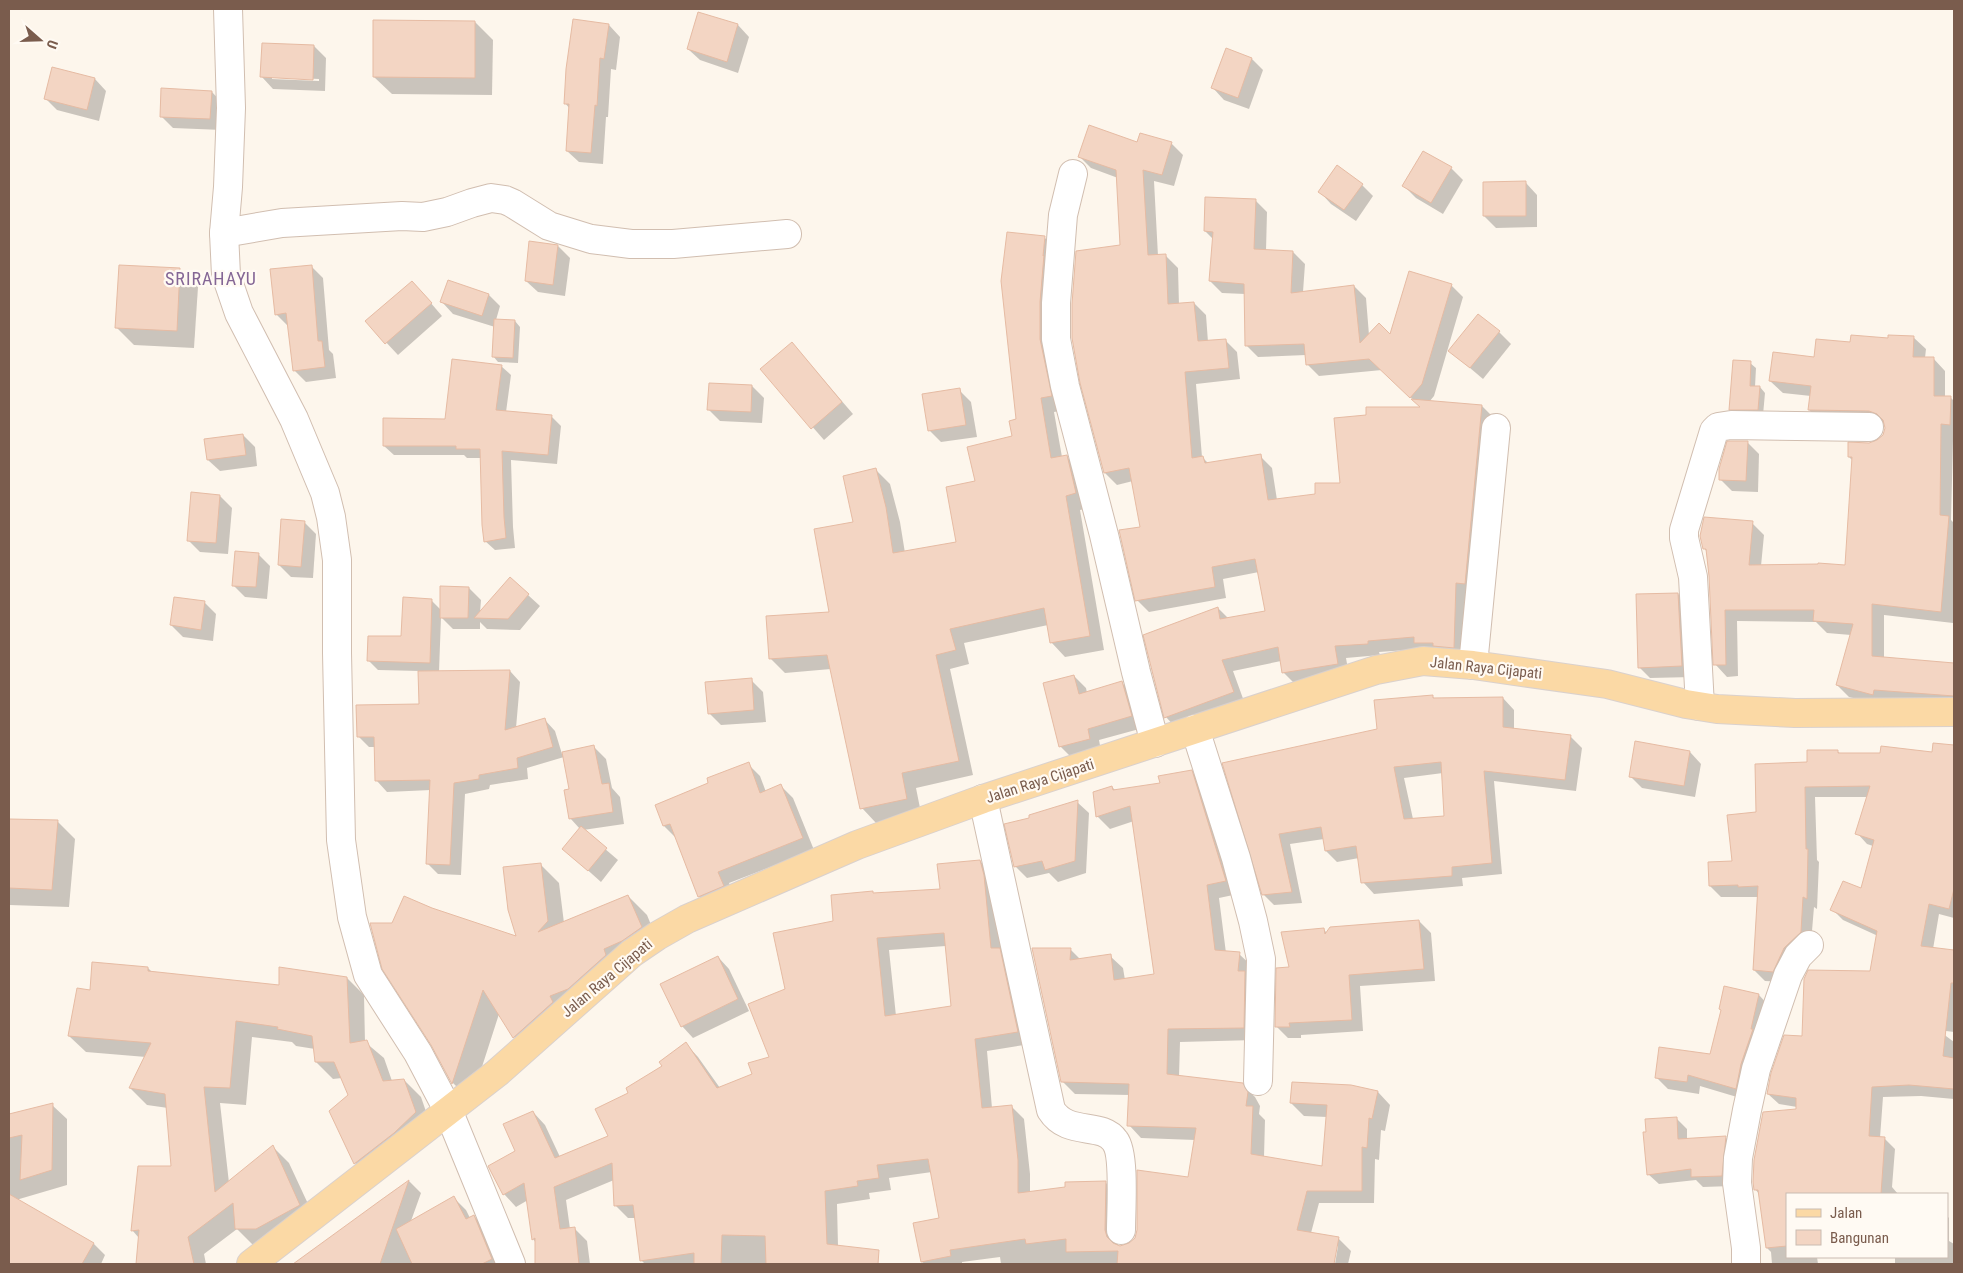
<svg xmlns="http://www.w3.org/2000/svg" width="1963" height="1273" font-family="'Roboto Condensed',sans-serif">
  <rect width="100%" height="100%" fill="#fdf6ec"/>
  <g fill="#0003" fill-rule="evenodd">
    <path d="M475,22L493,40L492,95L392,94L374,77Z"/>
    <path d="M609,25L620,37L616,70L611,69L608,117H606L603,164L579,162L567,151L570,109L565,103Z"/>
    <path d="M738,25L749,37L738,73L700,60L688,49Z"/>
    <path d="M314,46L326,58L325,91L273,89L262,77ZM272,77L319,79V81L272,79Z"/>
    <path d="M1252,59L1263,70L1249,109L1224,100L1213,88Z"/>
    <path d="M95,79L106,91L99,121L57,110L45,98Z"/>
    <path d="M212,92L223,104L222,130L173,128L161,116Z"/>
    <path d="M1138,143H1171L1183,155L1174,186L1154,181L1158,256H1166L1178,268L1179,305L1194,303L1206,315L1208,342L1225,340L1237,352L1240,379L1196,384L1202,457L1209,464L1260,456L1272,468L1277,500L1316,495L1341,484L1423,409L1382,370L1319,376L1307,364L1306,355L1258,357L1246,345L1245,294L1222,293L1210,281L1214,240L1205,231L1256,201L1267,212L1266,251L1293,252L1305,264L1303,292L1354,286L1366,298L1369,335L1391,336L1451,285L1463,297L1434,396L1429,402L1482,406L1494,418L1465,659L1421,649L1379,652L1380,655L1346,658L1349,675L1295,684L1283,672L1281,661L1233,671L1245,704L1177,729L1166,717L1218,608L1229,619L1266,612L1259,572L1223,579L1226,598L1149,612L1137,600L1141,528L1133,481L1117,485L1105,473L1122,246L1118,178L1091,168L1079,156Z"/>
    <path d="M1451,168L1463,180L1443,214L1416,198L1404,186Z"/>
    <path d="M1526,183L1537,195V227L1496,228L1484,216Z"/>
    <path d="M1362,185L1373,196L1356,221L1331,204L1320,192Z"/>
    <path d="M1045,238L1059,252L1065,410L1054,412L1062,457L1066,456L1081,471L1089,508L1080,510L1104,650L1065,657L1051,642L1048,625L964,643L969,664L950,669L973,775L916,788L921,813L876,823L862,808L831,669L785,673L770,658L830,613L854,523L875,469L890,484L900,522L905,553L958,543L976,482L1013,437L1017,420Z"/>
    <path d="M558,246L570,258L565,296L538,292L526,281Z"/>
    <path d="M311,266L323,278L329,350L333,354L336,378L306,382L294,370L288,326L276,314Z"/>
    <path d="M180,270L198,287L194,348L134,345L116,327Z"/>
    <path d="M424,295L442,316L398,355L367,322Z"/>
    <path d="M489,295L500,306L496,320L515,321L520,327L518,363L498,362L493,356L495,327L453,314L442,302Z"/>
    <path d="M1499,332L1511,344L1483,379L1450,351Z"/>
    <path d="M1913,337L1926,349L1925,358H1933L1945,371V397H1950L1954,401L1951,520L1954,523L1953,623L1884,615V658L1954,664V708L1885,706L1849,697L1837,685L1851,635L1827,633L1816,622L1737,621L1738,676L1727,677L1715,664L1710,576L1707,552L1704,548L1752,523L1764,535L1761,566L1846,567L1853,461L1849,457L1869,444L1878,441L1884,435L1886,428L1885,424L1882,423L1821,422L1809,410L1811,396L1783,393L1770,381L1815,358L1851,344Z"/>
    <path d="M803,356L853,414L824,440L762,369Z"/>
    <path d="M1750,363L1756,368L1755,387H1760L1765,393L1763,415H1736L1730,409Z"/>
    <path d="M501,366L511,375L506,412L551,416L561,426L557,464L511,460L513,527L515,548L495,550L485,541L482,458H467L464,455H394L384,446L446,420Z"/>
    <path d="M752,386L764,398L762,423L720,421L708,409Z"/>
    <path d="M959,390L971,402L977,437L941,442L929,430Z"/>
    <path d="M243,435L255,447L257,466L220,471L208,460Z"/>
    <path d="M1747,442L1759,454L1758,492L1732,491L1720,479Z"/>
    <path d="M192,493L220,496L232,508L228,554L200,552L188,540Z"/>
    <path d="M304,522L316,534L313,578L291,577L279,565Z"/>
    <path d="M258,554L270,566L267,599L245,597L233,585Z"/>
    <path d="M469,588L481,600L480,613L528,595L540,606L520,630L487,629L480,622V629H453L441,617L439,672L510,671L520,682L516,728L545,720L555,731L562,754L594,747L606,759L612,788L620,797L624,824L583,830L618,860L601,882L564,849L580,829L570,818L571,790L564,757L527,768L528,779L490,785L489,789L465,794L461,875L438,874L428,864L431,790L387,792L377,781L375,747H369L358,736L420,705V671L378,670L368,660L402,638L431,600L441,610Z"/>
    <path d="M1678,594L1689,605L1693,677L1650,678L1639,667Z"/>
    <path d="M204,602L216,614L213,641L183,637L171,625Z"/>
    <path d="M1074,676L1086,688L1087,693L1122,683L1134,695L1143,728L1099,740L1101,751L1072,758L1060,746Z"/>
    <path d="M751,680L763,692L766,722L721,725L709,713Z"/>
    <path d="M1432,696L1435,699L1503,698L1514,710V729L1570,736L1582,748L1576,791L1494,781L1502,874L1462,878L1463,886L1374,894L1363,882L1359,858L1337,862L1326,851L1324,839L1290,844L1302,903L1274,905L1263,894L1224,764L1378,730ZM1443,773L1445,817L1413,819L1404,778Z"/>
    <path d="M1934,744L1954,746V918L1939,914L1933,949L1954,952V1032L1938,1030L1954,1042V1099L1921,1096L1883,1097L1880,1138H1884L1895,1149L1892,1187L1898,1194H1787V1257H1817L1818,1264H1772L1771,1252L1767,1248L1760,1195L1755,1189L1797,1111V1107L1779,1104L1768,1094L1804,1037L1871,972L1878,936L1843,920L1832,909L1862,890L1873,846L1867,844L1857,833L1868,797H1815L1817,860L1819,862L1817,909L1814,907L1811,943L1784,982L1765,981L1754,970L1758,897H1721L1710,886L1733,862L1757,813L1809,763L1837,751L1841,754L1933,753Z"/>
    <path d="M1690,752L1701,764L1695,797L1642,788L1630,776Z"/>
    <path d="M748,764L760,776L766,792L781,786L793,798L814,850L729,883L735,898L711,908L699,896L676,838L664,826L656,805L710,783Z"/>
    <path d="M1191,771L1204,784L1238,894L1219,898L1226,953L1239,954L1252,966L1256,1040L1180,1042L1179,1077L1242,1084L1255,1097L1260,1106L1259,1114L1265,1120L1264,1157L1323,1167L1327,1117L1304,1116L1291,1103L1378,1092L1390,1105L1385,1131L1381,1130L1379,1160L1375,1159L1374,1203H1319L1311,1233L1338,1238L1351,1251L1348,1264H1335L1338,1246H1336L1333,1264H1184L1189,1233L1170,1264H1001L1000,1257L962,1262V1264H925L922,1262L940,1219L932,1172L889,1178L891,1190L869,1193L870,1199L837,1204L838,1246L868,1261V1264H645L641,1260L635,1218H628L616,1206L614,1180L566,1200L570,1229L574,1228L587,1241L590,1264H536V1243L533,1239L528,1200L516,1207L504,1194L516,1151L533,1112L545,1125L560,1157L609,1136L630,1093L664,1066L686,1044L698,1057L720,1088L753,1075L770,1058L786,990L835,922L872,892L874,894L941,890L980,861L993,874L996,889L1002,952L1012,962L1030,1044L987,1051L992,1108L1011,1106L1024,1119L1030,1174V1192L1106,1183L1118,1195V1246L1129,1245L1189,1178L1195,1140L1141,1138L1129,1125L1130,1095L1075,1094L1062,1081L1070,949L1080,959L1110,956L1123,968L1125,980L1155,975L1134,821L1110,829L1097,816L1112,787L1116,791L1161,784ZM946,946L952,1007L896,1016L889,950Z"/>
    <path d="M1077,802L1089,813L1086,873L1058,882L1049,873L1027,878L1015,866L1031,819Z"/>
    <path d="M9,820L57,821L75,839L69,907L9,905Z"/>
    <path d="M540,864L559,883L564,923L628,896L647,915L660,947L532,1056L514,1037L499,1014L471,1101L453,1083L432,1044L393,924L432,910L518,938Z"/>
    <path d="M1419,921L1431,933L1435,981L1360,986L1363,1031L1301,1035V1038H1288L1276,1026L1291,968L1323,929L1327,933Z"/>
    <path d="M718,957L729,969L749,1011L693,1038L682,1026Z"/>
    <path d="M148,968L152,972L280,986L347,978L364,995L365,1042L384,1058L392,1081L404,1080L421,1097L432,1129L372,1180L355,1163L331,1111L349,1095L342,1078L333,1079L316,1062L315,1049L296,1046L292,1042L252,1037L246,1105L220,1103L229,1183L273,1147L289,1163L316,1221L273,1245H253L237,1229L204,1254L206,1264H138L139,1238L132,1230L173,1167L168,1108L147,1105L130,1088L146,1057L86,1052L69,1036L91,991Z"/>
    <path d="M1759,995L1770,1007L1747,1100L1700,1086L1699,1094L1668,1089L1656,1077L1711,1055Z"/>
    <path d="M52,1105L67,1119V1185L16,1200L94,1244L105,1255L101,1264H37L31,1230L24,1264H9V1115Z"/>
    <path d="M1676,1118L1687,1129V1140L1726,1138L1736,1148L1732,1186L1703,1187L1696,1180L1659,1184L1648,1174Z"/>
    <path d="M409,1181L421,1193L411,1221L454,1198L466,1210L470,1218L474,1216L486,1229L501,1264H295Z"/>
    <path d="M1947,1216L1949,1218V1241L1954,1244V1264H1895V1257H1947Z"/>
  </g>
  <g fill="#f3d5c3" stroke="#e6bba3" fill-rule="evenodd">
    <path d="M698,12L738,24L727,62L687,49Z"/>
    <path d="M573,19L609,24L604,59L600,58L597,106L595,105L591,153L566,151L569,104H564L566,69Z"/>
    <path d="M373,20L475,21V78L373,77Z"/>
    <path d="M262,43L314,45L313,80L260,77Z"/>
    <path d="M1226,48L1252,58L1238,98L1211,88Z"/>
    <path d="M52,67L95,78L87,110L44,99Z"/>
    <path d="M161,88L212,91L210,119L160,117Z"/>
    <path d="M1089,125L1137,142L1140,133L1172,142L1162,175L1143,170L1148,255L1166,254L1168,304L1194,302L1198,341L1226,339L1229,368L1185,372L1192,458L1203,456L1205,463L1261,454L1268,500L1315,494V483H1340L1334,418L1366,415V407H1420L1411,399L1482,405L1465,584L1456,583L1454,648L1433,646V643H1414V637L1368,641V644L1335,646L1338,664L1282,673L1278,647L1222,660L1234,692L1164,718L1143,635L1218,607L1220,619L1265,611L1255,559L1212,567L1215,587L1135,601L1119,530L1140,527L1129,468L1104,473L1080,383L1072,338V304L1076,251L1120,245L1116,170L1078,157Z"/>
    <path d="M1423,151L1452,167L1431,203L1402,186Z"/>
    <path d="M1337,165L1363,184L1344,210L1318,192Z"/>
    <path d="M1526,181V216H1483V182Z"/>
    <path d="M1205,197L1256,199L1254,249L1293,251L1291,293L1354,285L1360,343L1379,323L1390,334L1409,271L1452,284L1422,384L1410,398L1369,359L1306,365L1304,344L1245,346L1244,284L1209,281L1213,232L1204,231Z"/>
    <path d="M1007,232L1045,236L1043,256L1044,255L1040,302V339L1052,396L1041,398L1051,458L1067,455L1073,480L1076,493L1066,496L1090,636L1050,643L1044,608L950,629L956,650L936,655L959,761L902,773L907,799L860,809L827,655L769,659L766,616L829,612L814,529L853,522L843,476L876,468L886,507L893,553L956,542L946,487L975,481L967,447L1012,436L1009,421L1016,419L1001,281Z"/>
    <path d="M529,241L558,245L553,285L525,281Z"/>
    <path d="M119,265L180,268L177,331L115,328Z"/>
    <path d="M312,265L318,341H322L325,367L293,371L286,313L275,315L270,269Z"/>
    <path d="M448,280L489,294L482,316L440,302Z"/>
    <path d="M412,281L432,303L385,344L365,321Z"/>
    <path d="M1478,314L1500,331L1470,368L1448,351Z"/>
    <path d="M494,319L515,320L513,358L492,357Z"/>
    <path d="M1851,335L1888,338V335L1914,336L1913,357H1934V396H1951L1950,425L1941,424L1940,515L1949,516L1941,612L1872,604V656L1954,663V696L1874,690L1873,695L1836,685L1853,624L1813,621L1814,610H1725L1726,665H1713L1709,576L1706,549H1703L1700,536L1704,517L1753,521L1749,565L1818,564V563L1845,565L1852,457H1848V442L1869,443L1877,440L1883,435L1885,428L1883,420L1877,414L1869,411L1808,410L1811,386L1769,381L1773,352L1814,357L1816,339L1850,342Z"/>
    <path d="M792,342L842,402L811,429L760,369Z"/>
    <path d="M452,359L502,365L496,410L552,415L548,455L502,451L504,517L506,538L484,542L482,525L480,449H456V446H383V418L445,419Z"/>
    <path d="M1733,360L1751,361L1750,386H1760L1758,410H1729Z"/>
    <path d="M709,383L752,385L751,412L707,410Z"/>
    <path d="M960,388L966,425L928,431L922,394Z"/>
    <path d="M243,434L246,455L207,460L204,439Z"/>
    <path d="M1727,441H1748L1746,481L1719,480V469Z"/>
    <path d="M191,492L220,495L216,543L187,541Z"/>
    <path d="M281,519L305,521L301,567L278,565Z"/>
    <path d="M235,551L259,553L256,587L232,586Z"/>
    <path d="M510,577L529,594L508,619L474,618Z"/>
    <path d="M440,586L469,587L468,618H440Z"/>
    <path d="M1678,593L1682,666L1638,668L1636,594Z"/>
    <path d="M174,597L205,601L201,630L170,625Z"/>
    <path d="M403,597L432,599L430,663L367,661L368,636H401Z"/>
    <path d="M510,670L505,730L545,718L553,747L517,758L518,768L479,775V779L454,783L450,865L426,864L430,780L375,781L374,737H357L356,705L419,704L418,671Z"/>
    <path d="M1074,675L1079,694L1122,681L1132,716L1088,729L1090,739L1059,747L1043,683Z"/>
    <path d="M752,678L754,710L708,714L705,682Z"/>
    <path d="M1433,695V698L1503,697V727L1571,735L1565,780L1484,771L1492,863L1452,867V876L1361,883L1356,846L1325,851L1321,827L1279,834L1292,892L1262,895L1222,763L1377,729L1374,700ZM1441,762L1444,816L1404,819L1394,767Z"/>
    <path d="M1635,741L1690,751L1684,786L1629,777Z"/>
    <path d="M1933,743L1954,745V889L1949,909L1929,904L1921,946L1954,950V983H1951L1943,1056L1954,1058V1089L1909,1085L1872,1087L1869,1136L1885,1137L1881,1194H1787V1246L1766,1248L1758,1190H1754L1753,1182L1754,1160L1763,1112L1796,1109V1098L1767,1094L1771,1073L1784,1035L1802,1036L1804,979L1808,970L1870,971L1877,931L1830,910L1843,881L1861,888L1874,840L1855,834L1870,786L1805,787L1806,849H1808L1807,899L1803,897L1801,932L1784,948L1773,972L1753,970L1758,886L1738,887V885L1709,886L1708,862L1732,861L1727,815L1756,812L1755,764L1807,762V750H1838V753H1880L1881,746L1932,752Z"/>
    <path d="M594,745L602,784L609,783L613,812L569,819L564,790L569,789L562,752Z"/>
    <path d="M749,762L760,793L781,784L803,838L718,872L724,886L698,897L670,824L663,826L655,805L708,783L707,778Z"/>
    <path d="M1192,770L1226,881L1207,885L1215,950L1240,952L1238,971H1245L1244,1028L1168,1029L1167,1074L1243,1083L1248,1092L1246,1106H1253L1251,1154L1322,1166L1327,1105L1290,1103L1292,1082L1351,1085L1378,1091L1372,1119L1369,1118L1367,1148L1362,1147V1191H1307L1297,1230L1339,1237L1334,1264H1117L1118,1251L1066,1252V1239L1026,1244L1025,1239L950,1250L951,1256L921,1262L913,1223L939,1218L928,1159L877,1165L879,1178L857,1181L858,1186L825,1191L827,1244L879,1250L878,1264H766L765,1236L722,1235L721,1264H694V1253L640,1261L633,1205L614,1206L612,1163L554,1187L560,1229L575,1227L579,1264H535V1238L532,1240L524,1183L503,1195L488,1166L515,1151L503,1124L533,1111L555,1158L608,1136L595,1109L628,1093L626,1088L662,1066L659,1062L686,1042L717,1088L752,1074L748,1063L769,1057L748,1004L785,989L773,933L833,921L831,895L873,891V893L940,889L937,864L980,860L984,875L991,948H1000L1018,1032L975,1039L982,1108L1012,1105L1018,1160V1193L1065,1187V1182L1106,1181L1105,1230L1107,1237L1113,1243L1120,1246L1129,1243L1135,1238L1137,1230V1170L1188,1177L1196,1128L1127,1126L1129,1084L1061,1082L1032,948H1071L1070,960L1111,954L1114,980L1154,974L1130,806L1096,817L1093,792L1112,786L1113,790L1160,783L1158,776ZM944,933L951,1006L885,1016L877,938Z"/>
    <path d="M1078,800L1075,861L1045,870L1042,861L1014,867L1004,824L1029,818V815Z"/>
    <path d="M9,819L58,820L52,890L9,888Z"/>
    <path d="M581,826L607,848L588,871L562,849Z"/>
    <path d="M541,863L548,921L538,932L628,895L642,927L622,941L604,949L606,955L568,989L550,996L553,1002L513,1038L483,990L452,1084L431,1045L382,969L370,923H392L404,896L432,908L516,936L508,910L503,867Z"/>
    <path d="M1419,920L1424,969L1349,975L1352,1020L1289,1023L1290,1027H1275L1276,968L1289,967L1281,932L1324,928L1325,934L1330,927Z"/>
    <path d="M718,956L738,999L681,1027L660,984Z"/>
    <path d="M92,962L148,967V971L279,985V967L347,977L350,1043L367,1040L383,1081L404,1079L416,1112L394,1133L354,1164L329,1111L348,1095L334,1062H315L312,1036L277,1029L278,1027L236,1021L230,1088L204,1087L215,1192L273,1145L300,1205L256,1229H235L233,1203L188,1237L194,1264H136L139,1230L131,1231L138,1166H171L165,1094L129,1088L151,1043L68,1036L77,988L90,990Z"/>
    <path d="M1724,986L1759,994L1751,1029H1753L1741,1064L1736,1089L1688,1075L1687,1082L1655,1078L1659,1047L1710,1054L1721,1010L1719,1009Z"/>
    <path d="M53,1103L52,1170L20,1180L22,1135L9,1138V1114Z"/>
    <path d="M1677,1117L1678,1139L1726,1136L1722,1176L1691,1177V1169L1647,1175L1643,1132H1646L1645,1119Z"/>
    <path d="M409,1180L380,1264H293L381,1200Z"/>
    <path d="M9,1194L94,1243L82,1264H9Z"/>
    <path d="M454,1196L466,1219L474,1215L492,1259L482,1264H412L396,1229Z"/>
  </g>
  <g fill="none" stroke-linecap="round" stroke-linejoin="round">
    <defs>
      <g id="minor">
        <path d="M228,9L231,108L228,187L224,233L226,275L239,313L294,419L325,493L331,517L337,560V653L341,840L352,917L368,975L418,1053L448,1110L511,1264"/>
        <path d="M1073,174L1063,215L1056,303V339L1065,386L1104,535L1136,672L1155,743"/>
        <path d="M224,233L282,223L402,216L423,217L447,212L472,203L491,198L505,200L512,203L549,226L591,239L631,244H673L787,234"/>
        <path d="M1473,665L1496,428"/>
        <path d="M1700,706L1693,577L1684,538V530L1714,431L1718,427L1731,425L1869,427"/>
        <path d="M1195,729L1236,858L1253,921L1261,959L1258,1081"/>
        <path d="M983,799L1051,1110C1068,1137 1101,1121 1115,1141C1125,1154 1121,1211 1121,1230"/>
        <path d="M1746,1264V1248L1737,1183L1738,1158L1747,1110L1756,1069L1788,975L1798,956L1809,945"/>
      </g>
      <path id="major" d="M251,1264L497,1073L632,953L657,936L687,919L857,845L983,799L1376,670L1423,661L1473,665L1607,684L1686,704L1717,709L1795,713L1954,712"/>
    </defs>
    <use href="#minor" stroke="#d1beb0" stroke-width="30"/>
    <use href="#major" stroke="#dad1cd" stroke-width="30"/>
    <use href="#minor" stroke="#fff" stroke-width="28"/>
    <use href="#major" stroke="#fbd9a5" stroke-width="28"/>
  </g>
  <g text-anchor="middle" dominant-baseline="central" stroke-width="4.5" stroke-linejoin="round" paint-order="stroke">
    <g font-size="15" fill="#7a5c4d" stroke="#fffaf3">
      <text transform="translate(1486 668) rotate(6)">Jalan Raya Cijapati</text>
      <text transform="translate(1040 781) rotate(-18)">Jalan Raya Cijapati</text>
      <text transform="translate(607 978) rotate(-40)">Jalan Raya Cijapati</text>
    </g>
    <g font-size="18" letter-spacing="1" fill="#846695" stroke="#fffaf3">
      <text x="211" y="278">SRIRAHAYU</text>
    </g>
  </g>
  <rect width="1963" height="1273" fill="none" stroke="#7a5c4d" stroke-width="20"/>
  <rect x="1786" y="1193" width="162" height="65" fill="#fffaf3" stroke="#cabbb1"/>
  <rect x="1796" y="1209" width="25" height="8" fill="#fbd9a5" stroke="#cabbb1"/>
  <text x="1830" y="1218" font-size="15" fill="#7a5c4d">Jalan</text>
  <rect x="1796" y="1230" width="25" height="15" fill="#f3d5c3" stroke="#cabbb1"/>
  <text x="1830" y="1243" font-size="15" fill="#7a5c4d">Bangunan</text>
  <g transform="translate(40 40) rotate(110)" stroke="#fffaf3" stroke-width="4" paint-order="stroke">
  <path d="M0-4L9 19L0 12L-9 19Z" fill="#7a5c4d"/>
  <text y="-8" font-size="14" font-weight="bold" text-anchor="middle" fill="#7a5c4d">U</text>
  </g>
</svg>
